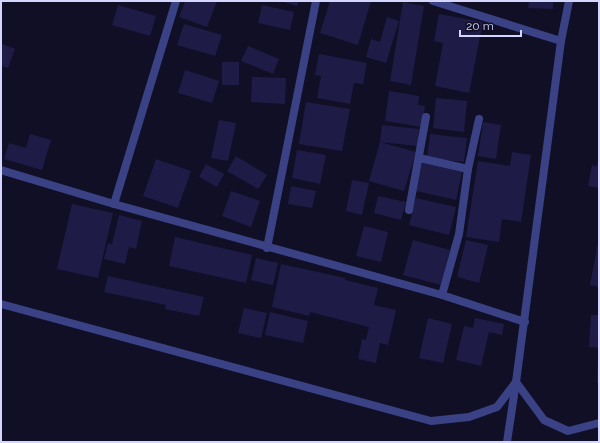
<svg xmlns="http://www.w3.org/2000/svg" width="600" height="443" font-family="Raleway,sans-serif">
  <rect width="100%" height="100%" fill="#100f26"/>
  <g fill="#1e1b47">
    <path d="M185,1H217L207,27L179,17Z"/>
    <path d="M280,1H299L297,6Z"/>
    <path d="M330,1H371L358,45L320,33Z"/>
    <path d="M529,1H553V9L528,8Z"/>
    <path d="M403,2L424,6L411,85L390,81Z"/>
    <path d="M118,5L156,16L150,36L112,25Z"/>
    <path d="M262,5L294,12L290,30L258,23Z"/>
    <path d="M439,14L483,22L469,93L435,86L443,43L434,41Z"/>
    <path d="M387,17L399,21L386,63L366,57L371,39L380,42Z"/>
    <path d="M184,24L222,35L215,56L177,45Z"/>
    <path d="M2,44L15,49L8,68L1,66Z"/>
    <path d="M248,46L279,59L273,74L241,61Z"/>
    <path d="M319,54L367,63L363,84L354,83L350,104L317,98L321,76L315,75Z"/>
    <rect x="222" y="62" width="17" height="23"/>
    <path d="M185,70L219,81L212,103L178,93Z"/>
    <path d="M252,77L286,78L285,104L251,102Z"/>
    <path d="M389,91L419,96L418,105L425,106L422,127L385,121Z"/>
    <path d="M436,98L467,101L464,132L433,128Z"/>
    <path d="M306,102L350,109L342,151L299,144Z"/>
    <path d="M219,120L236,123L228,161L211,158Z"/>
    <path d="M483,122L501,125L496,159L478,156Z"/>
    <path d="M382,125L419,129L417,146L380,142Z"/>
    <path d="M30,134L51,140L42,170L4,159L9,143L26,148Z"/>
    <path d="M430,134L467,138L464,162L427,158Z"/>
    <path d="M380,142L416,152L404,191L369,181Z"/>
    <path d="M297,150L326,155L320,184L292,178Z"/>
    <path d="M512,152L531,155L521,222L502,219L499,242L466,237L478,161L510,166Z"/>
    <path d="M236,156L267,175L258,189L227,171Z"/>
    <path d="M156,159L191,171L178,208L143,196Z"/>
    <path d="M598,161H599V188L588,186L592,165L597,166Z"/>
    <path d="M422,163L462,172L456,200L416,191Z"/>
    <path d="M206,164L224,174L217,187L199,177Z"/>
    <path d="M352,180L369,183L362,215L346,211Z"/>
    <path d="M291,186L316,191L312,208L288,204Z"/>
    <path d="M231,191L260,201L251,227L222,216Z"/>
    <path d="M378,196L406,202L401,220L374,213Z"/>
    <path d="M416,198L456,207L449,235L409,225Z"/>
    <path d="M72,204L113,213L98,278L57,269Z"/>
    <path d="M119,215L142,221L136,249L129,247L125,264L104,259L108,243L112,244Z"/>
    <path d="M364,226L388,232L381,262L356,256Z"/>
    <path d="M175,237L252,255L246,283L169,266Z"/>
    <path d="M413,240L450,250L441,285L403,275Z"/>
    <path d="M466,240L488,245L479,283L457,277Z"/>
    <path d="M598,243H599V287L590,285Z"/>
    <path d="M256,258L278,263L273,285L251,280Z"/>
    <path d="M281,264L345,278V280L378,288L374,305L396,310L388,345L380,343L376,363L358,359L362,339L366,340L369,327L310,312L309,316L272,307Z"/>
    <path d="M108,276L204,297L199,316L165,309L166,305L104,292Z"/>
    <path d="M244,308L267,313L261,338L238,333Z"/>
    <path d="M270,312L308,321L303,343L265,335Z"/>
    <path d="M591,315H599V348L589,347Z"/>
    <path d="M428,318L452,324L443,363L419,358Z"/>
    <path d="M475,318L504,324L502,335L489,332L481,366L456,360L464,326L473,328Z"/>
    <path d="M598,359H599V383H597Z"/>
  </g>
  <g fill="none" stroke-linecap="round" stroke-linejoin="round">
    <g stroke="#3a4285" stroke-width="8">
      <path d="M419,158L468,169"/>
      <path d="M409,210L426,117"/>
    </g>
    <g stroke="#3a4285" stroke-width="8">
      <path d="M433,1L561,41L569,1"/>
      <path d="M561,41L516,382L544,420L568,431L599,423"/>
      <path d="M1,170L114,204L442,295L525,322"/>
      <path d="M114,204L176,1"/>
      <path d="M267,248L316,1"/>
      <path d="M442,295L459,234L468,169L479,119"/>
      <path d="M1,304L431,421L469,417L497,407L516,382"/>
      <path d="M507,442L516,382"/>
    </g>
  </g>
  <rect width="600" height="443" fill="none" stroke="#d4d6ff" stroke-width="4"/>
  <path d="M460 30v6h61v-6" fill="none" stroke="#d4d6ff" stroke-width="2"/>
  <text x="466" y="30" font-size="12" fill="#d4d6ff" stroke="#100f26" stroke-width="3" paint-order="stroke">20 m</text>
</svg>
